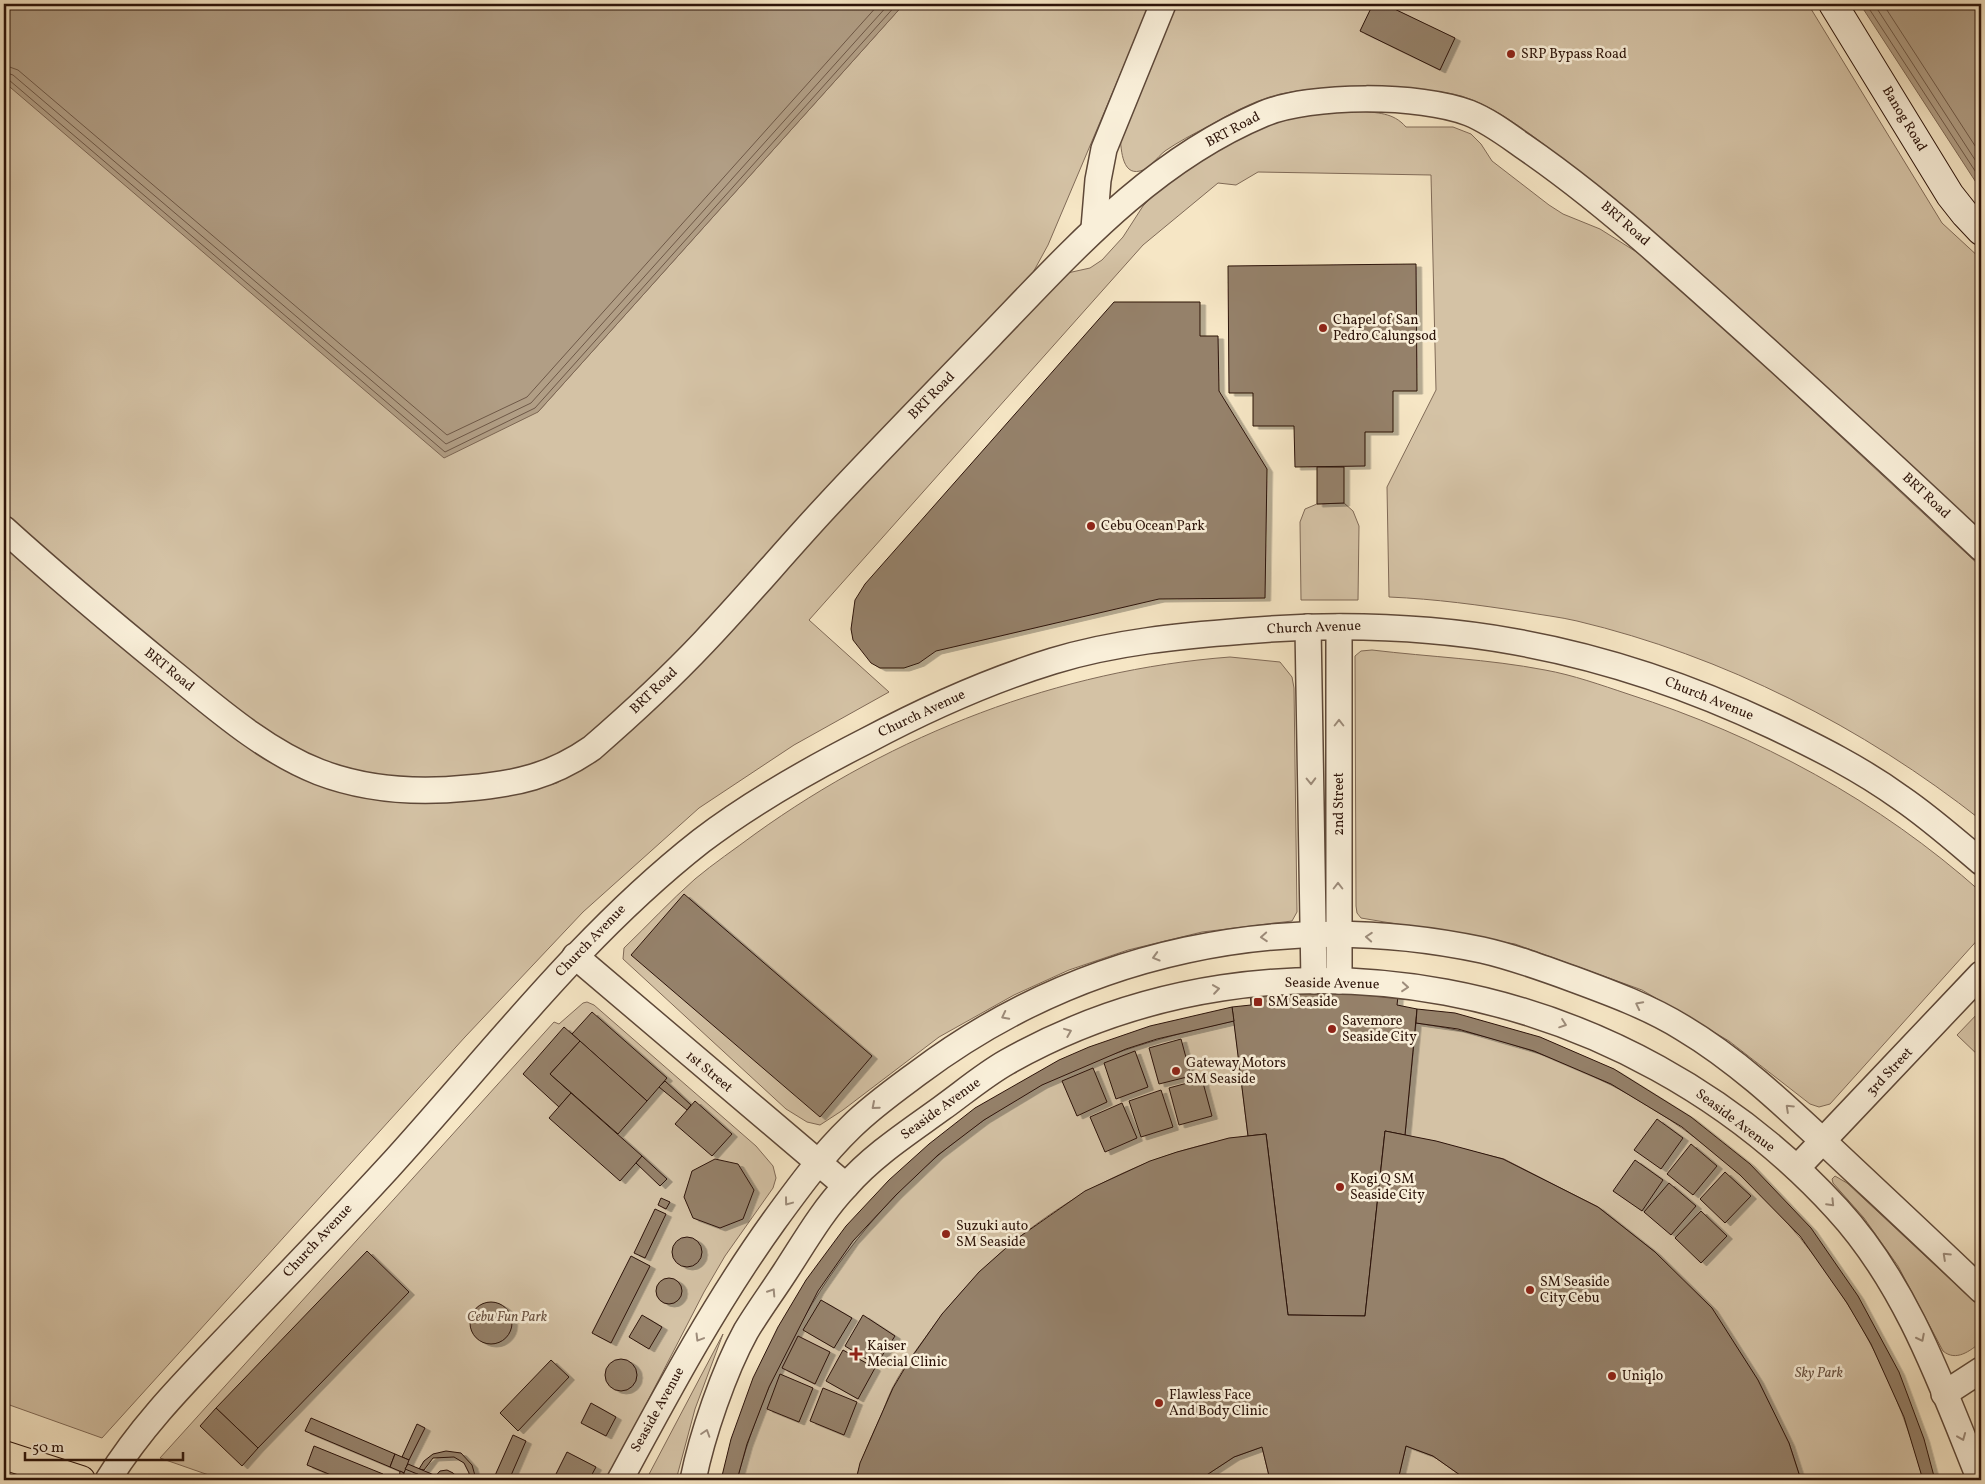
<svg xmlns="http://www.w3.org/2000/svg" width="1985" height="1484" font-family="Vollkorn,serif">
  <defs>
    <filter id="shadow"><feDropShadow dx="5.5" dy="3" stdDeviation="0" flood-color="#0004"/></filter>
  </defs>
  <rect width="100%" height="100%" fill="#f6e6c5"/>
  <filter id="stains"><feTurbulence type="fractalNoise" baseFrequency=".004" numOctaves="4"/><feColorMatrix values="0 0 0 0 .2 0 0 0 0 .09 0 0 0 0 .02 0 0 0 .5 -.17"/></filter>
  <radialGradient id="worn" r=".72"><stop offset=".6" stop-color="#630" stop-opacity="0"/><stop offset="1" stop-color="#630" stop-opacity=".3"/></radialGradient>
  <g fill="#d4c2a5" stroke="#806a57">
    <path d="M904,4H1150L1048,245L1030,278C957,352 884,426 815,503C760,564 705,624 647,682C623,706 580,749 550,762C489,787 383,785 322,760C268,738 210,688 165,651C110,605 56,561 4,513V64L538,412Z"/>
    <path d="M1176,4H1808L1942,223L1981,259V534C1857,416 1734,299 1601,191C1563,160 1500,103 1453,94C1432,90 1409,91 1388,91C1356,90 1323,86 1291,92C1262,96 1233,112 1207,127C1193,134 1178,142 1165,151C1157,157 1150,169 1140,171C1121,176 1121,146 1120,134Z"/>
    <path d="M1358,111C1377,113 1393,112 1406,127H1453L1471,134L1481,144L1492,161L1549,205L1563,214L1600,229L1654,263L1981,567V820C1863,727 1724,656 1577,621C1560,617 1542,615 1525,612C1479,605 1436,599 1389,597L1387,487L1436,390L1431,175L1258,172L1236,185L1218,183L1143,245L809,620L889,692L794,745L699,808L583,912L465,1037L102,1438L4,1403V540L300,772L523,792L557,783L582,767L810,539L1063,274L1090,268L1102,260L1123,237L1143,206L1160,189L1183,170L1235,138L1290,113Z"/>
    <path d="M1344,503L1353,511L1359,526L1358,600H1301L1300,522L1305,509L1317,504Z"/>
    <path d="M1372,650C1430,657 1488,659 1545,670C1573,675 1601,685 1628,694C1759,736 1879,801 1981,892V936L1830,1104L1819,1107L1810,1104L1729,1041L1642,990L1515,944L1361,918L1357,913L1356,906L1355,656L1361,651Z"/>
    <path d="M1230,657L1280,662L1292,677L1294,688L1297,912L1292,921L1202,932L1128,950L1069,970L1014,995L939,1037L843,1110L820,1125L807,1122L786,1109L623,959L624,948C648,925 670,901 695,879C714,863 735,849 755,834C894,734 1059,670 1230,657Z"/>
    <path d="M587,1002L594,1005L756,1146L773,1166L776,1178L773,1188L725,1256L704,1292L607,1480H223L160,1458L554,1022L559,1024L583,1003Z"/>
    <path d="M1981,1010V1058L1957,1035Z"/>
    <path d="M1234,1021L1248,1136C1118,1155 1000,1231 925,1338C913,1354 901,1371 892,1389C887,1399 884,1410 879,1420C870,1440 861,1459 856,1480H737C781,1314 888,1167 1041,1085C1102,1054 1168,1035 1234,1021Z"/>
    <path d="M1416,1023C1663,1057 1861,1239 1923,1480H1801L1789,1443L1655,1252L1598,1207L1504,1159L1405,1135Z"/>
    <path d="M1835,1176L1847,1183L1981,1308V1342C1970,1351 1956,1362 1943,1351L1898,1266L1864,1218L1833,1183L1832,1179Z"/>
    <path d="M723,1334L695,1409L676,1480H646Z"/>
    <path d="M1981,1405V1451L1977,1420Z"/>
    <path d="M1406,1446L1433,1456L1467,1480H1398Z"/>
    <path d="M1262,1447L1270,1480H1199L1234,1457Z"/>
  </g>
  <g fill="#b19e85" stroke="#7c6653">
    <path d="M4,4H904L538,412L444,458L4,82Z"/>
    <path d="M1860,4H1981V190Z"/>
  </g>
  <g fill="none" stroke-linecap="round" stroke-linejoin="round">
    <g stroke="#6e5847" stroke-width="1">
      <path d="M1866,4L1981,180"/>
      <path d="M1874,4L1981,169"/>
      <path d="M1883,4L1981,155"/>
      <path d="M4,65L18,70L447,435L527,397L879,4"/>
      <path d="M4,72L13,75L446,444L531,403L889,4"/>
      <path d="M4,79L9,80L445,452L535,408L897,4"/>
    </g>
  </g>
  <g fill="#95816b" stroke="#2c1309" filter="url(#shadow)">
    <path d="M1373,4H1384L1455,38L1440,70L1360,31Z"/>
    <path d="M1416,264L1417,391H1393V432H1365V466L1295,467L1294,426H1253V393H1229L1228,266Z"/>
    <path d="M1114,302H1200V336H1218L1219,391L1267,469L1265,598L1159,599L936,651L919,663L904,668H880L871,663L853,640L851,629L855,600L865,584Z"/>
    <path d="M1317,467H1344V503L1317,504Z"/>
    <path d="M684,894L872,1056L820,1117L631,955Z"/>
    <path d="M1250,988H1399L1397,1005L1417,1009L1405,1135L1385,1131L1365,1316L1288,1315L1266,1134L1248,1136L1232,1007L1251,1005Z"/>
    <path d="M1232,1007L1234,1021L1157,1039L1126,1049L1042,1085L984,1120L938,1155L896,1195L853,1241L818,1291L769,1387L747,1444L737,1480H721L731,1439L753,1378L778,1327L806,1280L846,1226L889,1180L929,1144L975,1108L1059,1060L1089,1047L1150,1026Z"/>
    <path d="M1417,1009L1455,1013L1540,1037L1614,1069L1691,1117L1750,1164L1811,1228L1858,1296L1899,1372L1924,1439L1935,1480H1923L1904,1417L1871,1344L1847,1303L1800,1236L1740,1175L1682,1127L1611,1084L1534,1051L1458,1029L1416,1023Z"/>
    <path d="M592,1012L667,1078L647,1101L572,1034Z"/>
    <path d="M564,1027L580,1041L550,1074L571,1093L559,1107L523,1074Z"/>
    <path d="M1181,1039L1191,1076L1159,1084L1149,1048Z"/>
    <path d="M580,1041L647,1101L618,1134L550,1074Z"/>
    <path d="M1135,1051L1148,1087L1116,1099L1104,1063Z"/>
    <path d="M1093,1068L1107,1102L1077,1116L1062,1081Z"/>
    <path d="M1202,1079L1212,1116L1179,1125L1169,1088Z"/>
    <path d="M665,1081L691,1105L687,1110L659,1087Z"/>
    <path d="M1161,1090L1173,1127L1141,1137L1129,1101Z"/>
    <path d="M571,1093L642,1156L620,1181L549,1118Z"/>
    <path d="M695,1101L732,1134L712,1156L675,1124Z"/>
    <path d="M1122,1103L1137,1138L1105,1152L1090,1117Z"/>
    <path d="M1657,1119L1683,1138L1661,1169L1634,1150Z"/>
    <path d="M1385,1131L1436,1141L1503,1159L1598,1207L1655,1252L1712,1308L1758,1380L1789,1443L1801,1480H1467L1433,1456L1406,1446L1398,1480H1270L1262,1447L1234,1457L1199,1480H856L860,1463L893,1388L909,1361L942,1314L979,1272L1015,1240L1085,1191L1150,1161L1177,1152L1229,1138L1266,1134L1288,1315L1365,1316Z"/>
    <path d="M1691,1144L1717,1166L1693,1195L1667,1174Z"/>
    <path d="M642,1156L667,1179L660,1186L636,1163Z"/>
    <path d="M715,1159L738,1164L754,1190L743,1219L720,1228L693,1218L684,1197L692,1171Z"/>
    <path d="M1635,1160L1663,1180L1642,1211L1613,1191Z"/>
    <path d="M1725,1172L1751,1196L1725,1223L1700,1199Z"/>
    <path d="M1669,1183L1696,1206L1671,1235L1644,1212Z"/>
    <path d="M661,1198L670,1202L666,1209L658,1205Z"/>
    <path d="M655,1209L666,1214L645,1258L634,1253Z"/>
    <path d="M1701,1211L1727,1236L1701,1263L1675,1238Z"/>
    <circle cx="687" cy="1252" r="15"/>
    <path d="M367,1251L409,1292L258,1448L216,1408Z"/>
    <path d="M631,1256L650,1266L611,1343L592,1333Z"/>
    <circle cx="669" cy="1291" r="13"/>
    <path d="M821,1300L852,1318L834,1348L803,1330Z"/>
    <circle cx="491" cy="1323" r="21"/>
    <path d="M642,1315L662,1327L649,1349L629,1337Z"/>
    <path d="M863,1315L895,1336L876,1365L845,1346Z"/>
    <path d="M798,1336L830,1352L815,1384L782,1368Z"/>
    <path d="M843,1350L875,1368L858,1399L826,1381Z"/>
    <circle cx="621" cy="1375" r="16"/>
    <path d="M551,1360L569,1377L518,1431L500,1413Z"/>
    <path d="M780,1374L813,1388L799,1422L767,1409Z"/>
    <path d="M823,1388L857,1402L844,1435L810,1421Z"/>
    <path d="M591,1403L616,1417L606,1436L581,1423Z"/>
    <path d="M216,1408L258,1448L242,1466L200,1426Z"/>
    <path d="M311,1418L395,1454L390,1467L305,1431Z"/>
    <path d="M417,1424L425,1428L409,1460L402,1457Z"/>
    <path d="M513,1435L526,1441L509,1480H493Z"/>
    <path d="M314,1446L383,1474L381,1480H343L307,1465Z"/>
    <path d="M446,1451L461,1453L472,1465L476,1479L469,1480V1473L464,1463L454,1457L433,1458L424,1470L419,1469L424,1461L433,1454Z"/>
    <path d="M567,1452L596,1467L589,1480H562L555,1476Z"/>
    <path d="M395,1454L409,1460L404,1473L390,1467Z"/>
    <path d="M408,1464L434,1475L432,1480L405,1469Z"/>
    <path d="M447,1470L453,1473L458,1480H432L440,1471Z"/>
    <path d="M400,1471L404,1473L403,1480H399Z"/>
    <path d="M417,1474L422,1476L420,1480H415Z"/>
  </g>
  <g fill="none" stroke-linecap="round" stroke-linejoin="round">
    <defs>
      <g id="street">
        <path d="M1094,228L1098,180L1104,149L1163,4"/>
        <path d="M4,529C57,577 112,623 167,668C214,706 263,750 319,772C366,790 419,793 468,788C516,784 552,776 592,748C630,715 669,679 704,642C746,598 785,551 826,507C880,449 935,393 990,336C1072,251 1151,161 1263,114C1311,94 1420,94 1469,113C1489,121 1506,134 1523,146C1571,179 1615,215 1659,254C1768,350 1875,448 1981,548"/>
        <path d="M1308,627L1314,981"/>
        <path d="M1339,627V981"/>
        <path d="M575,956L846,1186"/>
        <path d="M1797,1168L1981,974"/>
        <path d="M1944,1394L1981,1370"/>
        <path d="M108,1480C139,1429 182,1385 224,1341C278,1284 334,1227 388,1168C490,1056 581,935 701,841C752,802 809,770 866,741C926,709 988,681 1053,661C1115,642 1180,636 1244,631C1434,615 1600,644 1773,726C1817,747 1861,769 1901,798C1929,817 1955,840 1981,862"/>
        <path d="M620,1480C668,1391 715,1303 774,1221C798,1188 822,1155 851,1127C871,1107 895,1090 918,1073C1081,951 1283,908 1482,950C1513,957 1543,968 1573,979C1611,993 1649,1007 1683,1028C1735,1059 1780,1101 1824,1142C1876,1191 1929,1240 1981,1290"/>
        <path d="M693,1480C702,1435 724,1371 746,1331C758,1311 772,1292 785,1272C804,1243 822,1211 846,1186C873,1155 909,1132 942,1108C963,1093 984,1075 1007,1062C1279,908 1629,981 1837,1209C1907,1285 1942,1386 1980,1480"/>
      </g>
      <path id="secondary" d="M1833,4L1950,195L1965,214L1981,231"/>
      <path id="highway" d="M4,1455L81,1480"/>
    </defs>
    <use href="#street" stroke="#5e4838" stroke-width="28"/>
    <use href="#secondary" stroke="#2c1309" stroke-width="30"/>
    <use href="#highway" stroke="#2c1309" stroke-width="30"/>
    <use href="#street" stroke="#f9efd9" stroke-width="25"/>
    <use href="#secondary" stroke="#f9efd9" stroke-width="28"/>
    <use href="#highway" stroke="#f6e6c5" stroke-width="28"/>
  </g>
  <defs><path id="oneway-chevron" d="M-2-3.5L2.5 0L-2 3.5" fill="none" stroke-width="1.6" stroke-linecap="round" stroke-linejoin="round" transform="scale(1.25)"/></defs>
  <g stroke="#9d8c7b">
    <use href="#oneway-chevron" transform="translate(1339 723) rotate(-90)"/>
    <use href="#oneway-chevron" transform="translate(1311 781) rotate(89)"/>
    <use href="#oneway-chevron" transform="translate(1338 886) rotate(-90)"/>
    <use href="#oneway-chevron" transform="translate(1264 937) rotate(176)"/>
    <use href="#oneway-chevron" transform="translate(1369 937) rotate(-176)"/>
    <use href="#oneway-chevron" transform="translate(1156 957) rotate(164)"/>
    <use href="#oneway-chevron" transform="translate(1405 987) rotate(5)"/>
    <use href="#oneway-chevron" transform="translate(1216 989) rotate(-8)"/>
    <use href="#oneway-chevron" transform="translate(1639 1005) rotate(-153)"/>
    <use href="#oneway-chevron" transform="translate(1005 1016) rotate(153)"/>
    <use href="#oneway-chevron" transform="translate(1563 1024) rotate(19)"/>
    <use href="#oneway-chevron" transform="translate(1068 1032) rotate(-22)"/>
    <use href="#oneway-chevron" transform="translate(875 1106) rotate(139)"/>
    <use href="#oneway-chevron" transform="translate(1789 1108) rotate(-137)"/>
    <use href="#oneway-chevron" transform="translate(788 1202) rotate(127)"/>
    <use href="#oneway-chevron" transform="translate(1831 1203) rotate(46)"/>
    <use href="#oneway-chevron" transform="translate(1946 1256) rotate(-137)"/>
    <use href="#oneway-chevron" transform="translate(772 1292) rotate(-57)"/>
    <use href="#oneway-chevron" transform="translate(699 1338) rotate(121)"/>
    <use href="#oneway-chevron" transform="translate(1921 1338) rotate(63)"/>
    <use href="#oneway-chevron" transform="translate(706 1433) rotate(-72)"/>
    <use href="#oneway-chevron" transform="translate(1962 1437) rotate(68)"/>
  </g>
  <g fill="#8f2418" stroke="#f9efd9" stroke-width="2">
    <circle cx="1511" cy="54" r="5"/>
    <circle cx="1323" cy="328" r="5"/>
    <circle cx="1091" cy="526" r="5"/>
    <rect x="1253" y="997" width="10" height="10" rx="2.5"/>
    <circle cx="1332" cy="1029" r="5"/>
    <circle cx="1176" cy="1071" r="5"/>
    <circle cx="1340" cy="1187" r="5"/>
    <circle cx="946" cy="1234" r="5"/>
    <circle cx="1530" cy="1290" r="5"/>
    <path d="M853.5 1346.5h5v5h5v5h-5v5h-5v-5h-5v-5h5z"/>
    <circle cx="1612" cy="1376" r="5"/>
    <circle cx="1159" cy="1403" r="5"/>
  </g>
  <g text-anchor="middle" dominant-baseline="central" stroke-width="5" stroke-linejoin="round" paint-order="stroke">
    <g font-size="14" fill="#2c1309" stroke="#f9efd9" text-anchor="start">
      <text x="1521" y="54">SRP Bypass Road</text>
      <text x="1333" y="320">Chapel of San<tspan x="1333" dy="16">Pedro Calungsod</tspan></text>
      <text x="1101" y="526">Cebu Ocean Park</text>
      <text x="1268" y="1002">SM Seaside</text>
      <text x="1342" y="1021">Savemore<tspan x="1342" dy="16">Seaside City</tspan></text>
      <text x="1186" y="1063">Gateway Motors<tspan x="1186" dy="16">SM Seaside</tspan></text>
      <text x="1350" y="1179">Kogi Q SM<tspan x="1350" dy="16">Seaside City</tspan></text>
      <text x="956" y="1226">Suzuki auto<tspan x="956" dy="16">SM Seaside</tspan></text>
      <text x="1540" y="1282">SM Seaside<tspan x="1540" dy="16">City Cebu</tspan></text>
      <text x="867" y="1346">Kaiser<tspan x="867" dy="16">Mecial Clinic</tspan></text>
      <text x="1622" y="1376">Uniqlo</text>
      <text x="1169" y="1395">Flawless Face<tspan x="1169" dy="16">And Body Clinic</tspan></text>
    </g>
    <g font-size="14" fill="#2c1309" stroke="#f9efd9">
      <text transform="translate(1904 119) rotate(59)">Banog Road</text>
      <text transform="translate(1233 130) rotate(-28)">BRT Road</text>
      <text transform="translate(1625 224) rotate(41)">BRT Road</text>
      <text transform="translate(932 396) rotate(-46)">BRT Road</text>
      <text transform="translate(1926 496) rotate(43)">BRT Road</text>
      <text transform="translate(1314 628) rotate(-2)">Church Avenue</text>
      <text transform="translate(169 670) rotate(39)">BRT Road</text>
      <text transform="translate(654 691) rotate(-44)">BRT Road</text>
      <text transform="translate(1709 699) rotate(22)">Church Avenue</text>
      <text transform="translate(922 714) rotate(-25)">Church Avenue</text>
      <text transform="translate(1339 804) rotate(-90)">2nd Street</text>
      <text transform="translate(591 941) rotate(-46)">Church Avenue</text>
      <text transform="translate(1332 984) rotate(1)">Seaside Avenue</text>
      <text transform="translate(709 1072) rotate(40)">1st Street</text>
      <text transform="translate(1890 1072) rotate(-47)">3rd Street</text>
      <text transform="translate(941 1109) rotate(-36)">Seaside Avenue</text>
      <text transform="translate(1735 1121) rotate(37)">Seaside Avenue</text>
      <text transform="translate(318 1241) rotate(-47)">Church Avenue</text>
      <text transform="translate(658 1410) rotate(-61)">Seaside Avenue</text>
    </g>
    <g font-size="14" font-style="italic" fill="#675040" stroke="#f9efd9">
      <text x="507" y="1317">Cebu Fun Park</text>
      <text x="1819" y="1373">Sky Park</text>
    </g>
  </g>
  <rect width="1985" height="1484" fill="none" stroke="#f6e6c5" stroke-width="20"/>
  <rect x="5" y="5" width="1975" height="1474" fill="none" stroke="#2c1309" stroke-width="2.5"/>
  <rect x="10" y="10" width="1965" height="1464" fill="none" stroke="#2c1309"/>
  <path d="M25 1452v8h158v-8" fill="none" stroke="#2c1309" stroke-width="2.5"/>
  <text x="32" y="1452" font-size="15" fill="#2c1309" stroke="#f9efd9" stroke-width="4" paint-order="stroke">50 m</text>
  <rect width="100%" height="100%" filter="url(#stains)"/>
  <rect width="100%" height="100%" fill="url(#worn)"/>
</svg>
